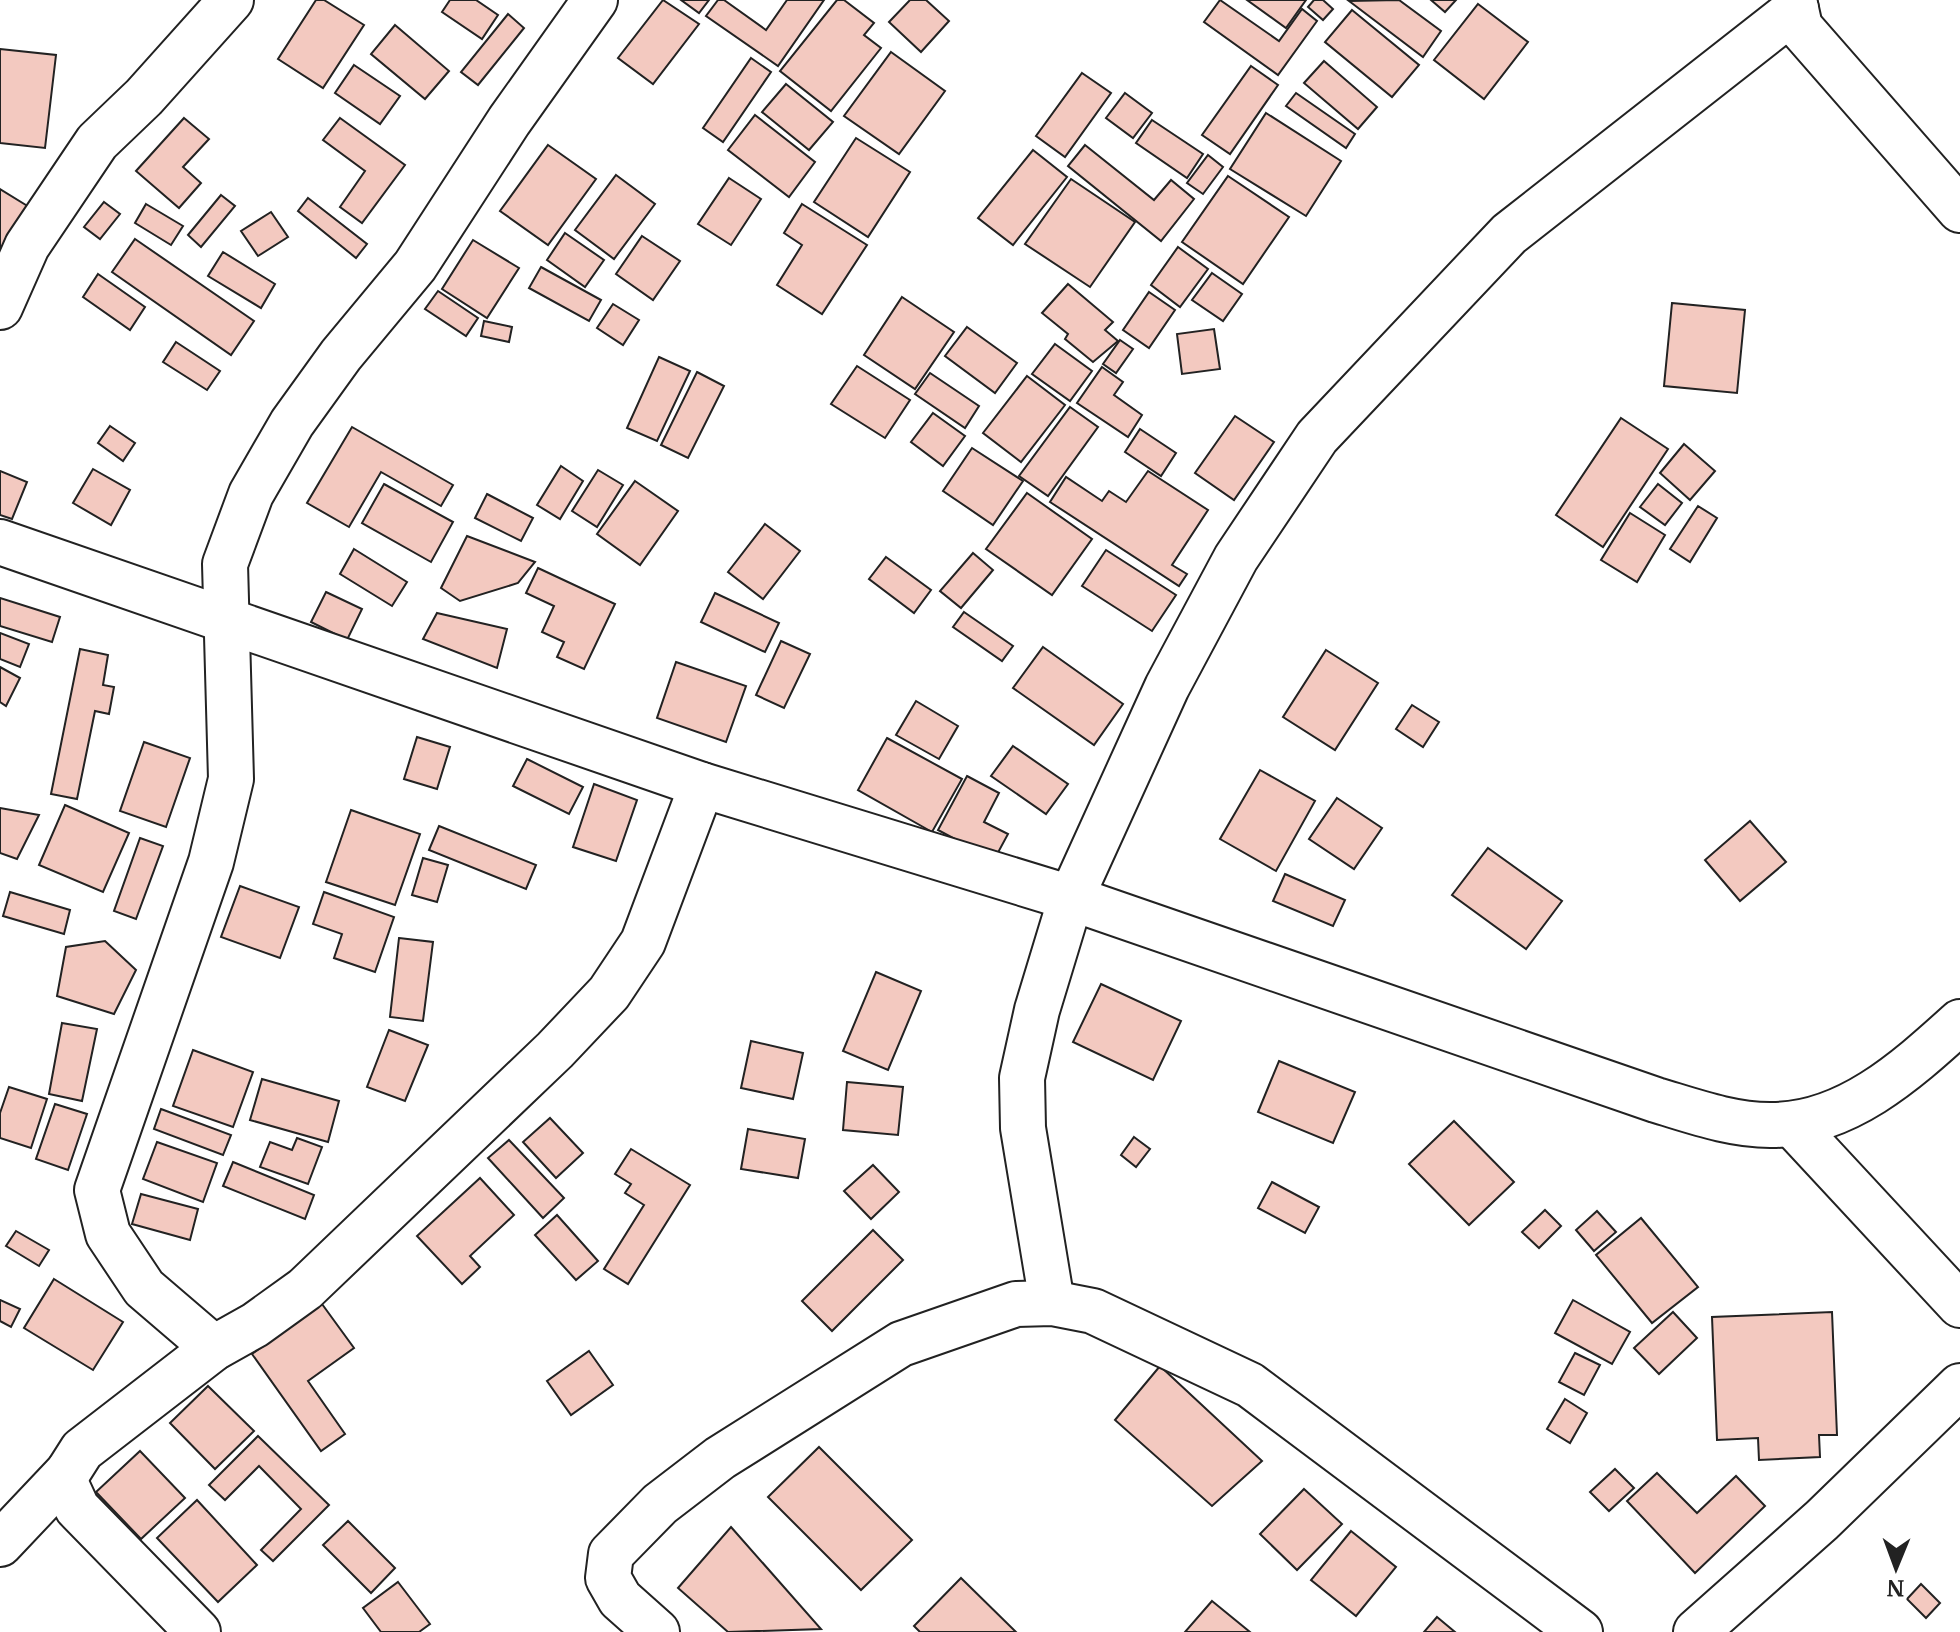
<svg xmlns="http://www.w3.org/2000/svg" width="1960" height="1632" font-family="Merriweather,serif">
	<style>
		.building { fill: #f3c9c0; stroke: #222; stroke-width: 2 }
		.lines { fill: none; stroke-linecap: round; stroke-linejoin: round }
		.minor-casing { stroke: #222; stroke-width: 48 }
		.minor { stroke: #fff; stroke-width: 44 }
	</style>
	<rect width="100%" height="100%" fill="#fff"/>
	<g class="building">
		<polygon points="316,0 324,0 364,25 323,88 278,59"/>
		<polygon points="450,0 476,0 498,15 482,39 442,12"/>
		<polygon points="663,0 699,24 653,84 618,58"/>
		<polygon points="681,0 709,0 699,13"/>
		<polygon points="718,0 724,0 766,30 787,0 824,0 778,66 706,16"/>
		<polygon points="837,0 844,0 874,23 864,35 881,48 831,111 780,71"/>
		<polygon points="910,0 926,0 949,21 921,52 889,22"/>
		<polygon points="1220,0 1279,41 1302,9 1317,21 1278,75 1204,22"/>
		<polygon points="1247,0 1306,0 1286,28"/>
		<polygon points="1314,0 1323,0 1333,9 1323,20 1308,7"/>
		<polygon points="1399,0 1441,31 1423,57 1349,1"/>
		<polygon points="1431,0 1456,0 1445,12"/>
		<polygon points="1478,4 1528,42 1484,99 1434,60"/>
		<polygon points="1352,10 1419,65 1392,97 1325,42"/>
		<polygon points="508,14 524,28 478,85 461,72"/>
		<polygon points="395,25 449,71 425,99 371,54"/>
		<polygon points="0,49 56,55 45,148 0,143"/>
		<polygon points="891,52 945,91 899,154 844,116"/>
		<polygon points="751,58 771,72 723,142 703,128"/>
		<polygon points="1324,61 1377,107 1358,129 1304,83"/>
		<polygon points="354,65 400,96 380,124 335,93"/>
		<polygon points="1251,66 1278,85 1230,154 1202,135"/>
		<polygon points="1082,73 1111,93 1065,157 1036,136"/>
		<polygon points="786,84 833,122 809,150 762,112"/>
		<polygon points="1125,93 1152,113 1133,138 1106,118"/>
		<polygon points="1296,93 1355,134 1346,148 1286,106"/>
		<polygon points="1266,113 1341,161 1306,216 1230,169"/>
		<polygon points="755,115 815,162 789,197 728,150"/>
		<polygon points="184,118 209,139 183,167 201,183 179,208 136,171"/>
		<polygon points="340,118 405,165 362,223 340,207 365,171 323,140"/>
		<polygon points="1152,120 1203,154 1187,178 1136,143"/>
		<polygon points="856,138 910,172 868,237 814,202"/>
		<polygon points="548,145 596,179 548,245 500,211"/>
		<polygon points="1085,145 1154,200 1171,180 1194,199 1161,241 1068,166"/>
		<polygon points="1033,150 1067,177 1013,245 978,218"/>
		<polygon points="1208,155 1223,167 1203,194 1187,183"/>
		<polygon points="616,175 655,204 614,259 575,230"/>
		<polygon points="1228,176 1289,217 1243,284 1182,242"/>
		<polygon points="729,178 761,199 731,245 698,224"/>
		<polygon points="1071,179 1135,222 1090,287 1025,244"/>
		<polygon points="0,189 34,210 0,267"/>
		<polygon points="221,195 235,206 201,247 188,235"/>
		<polygon points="308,198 367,244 356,258 298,211"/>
		<polygon points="104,202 120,214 100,239 84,227"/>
		<polygon points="146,204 183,226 171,245 135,223"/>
		<polygon points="802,204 867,245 822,314 777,285 802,245 784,233"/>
		<polygon points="271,212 288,237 258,256 241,231"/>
		<polygon points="565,233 604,260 585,287 547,260"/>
		<polygon points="642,236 680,261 653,300 616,274"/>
		<polygon points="135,239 254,321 231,355 112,272"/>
		<polygon points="473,240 519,268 487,318 442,289"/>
		<polygon points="1178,247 1208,269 1180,307 1151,285"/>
		<polygon points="223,252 275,284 261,308 208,276"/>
		<polygon points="541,267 601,300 589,321 529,288"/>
		<polygon points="1212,273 1242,294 1223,321 1192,300"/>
		<polygon points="98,274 145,307 130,330 83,297"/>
		<polygon points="1068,284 1113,322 1105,330 1118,341 1093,362 1065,339 1068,334 1042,313"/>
		<polygon points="438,291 478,318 466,336 425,309"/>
		<polygon points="1149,292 1175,310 1149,348 1123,330"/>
		<polygon points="902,297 954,332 915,389 864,355"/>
		<polygon points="1672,303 1745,310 1737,393 1664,386"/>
		<polygon points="613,304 639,320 623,345 597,328"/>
		<polygon points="484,321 512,327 509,342 481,336"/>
		<polygon points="967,327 1017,363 995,393 945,356"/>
		<polygon points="1214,329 1220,369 1182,374 1177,334"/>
		<polygon points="1120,340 1133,349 1116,373 1103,364"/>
		<polygon points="176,342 220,371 207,390 163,362"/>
		<polygon points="1055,344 1092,371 1070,401 1032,374"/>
		<polygon points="659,357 690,371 657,441 627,428"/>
		<polygon points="857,366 910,400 885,438 831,404"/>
		<polygon points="1102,367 1123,382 1114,395 1142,415 1128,437 1077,403"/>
		<polygon points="697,372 724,386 688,458 661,445"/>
		<polygon points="930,373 979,406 965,428 915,394"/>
		<polygon points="1027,376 1065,405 1021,462 983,433"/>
		<polygon points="1070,407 1098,427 1048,496 1019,476"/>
		<polygon points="933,413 965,436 943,466 911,442"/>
		<polygon points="1235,416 1274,442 1234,500 1195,473"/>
		<polygon points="1621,418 1668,449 1603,547 1556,515"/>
		<polygon points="110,426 135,443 123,461 98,443"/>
		<polygon points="352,427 453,485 441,506 381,472 349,527 307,503"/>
		<polygon points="1140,429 1176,453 1161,476 1125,452"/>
		<polygon points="1684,444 1715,471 1690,500 1660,473"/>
		<polygon points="972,448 1023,481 993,525 943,491"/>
		<polygon points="561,466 583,481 560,519 537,505"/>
		<polygon points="93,469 130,490 111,525 73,503"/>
		<polygon points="598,470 623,485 597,527 572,511"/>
		<polygon points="0,471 27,482 12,519 0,515"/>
		<polygon points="1148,471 1208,510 1172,565 1187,574 1179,586 1050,502 1066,477 1102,501 1109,491 1126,502"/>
		<polygon points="635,481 678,511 640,565 597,534"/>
		<polygon points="384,484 453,522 431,562 362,523"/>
		<polygon points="1658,484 1682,503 1665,525 1640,507"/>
		<polygon points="1027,493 1092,539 1052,595 986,549"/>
		<polygon points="487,494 533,518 521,541 475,518"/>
		<polygon points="1698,506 1717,518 1690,562 1670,549"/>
		<polygon points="1630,513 1665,535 1637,582 1601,560"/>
		<polygon points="765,524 800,551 763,599 728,572"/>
		<polygon points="467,536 535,562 518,583 460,601 441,588"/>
		<polygon points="354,549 407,582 392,606 340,574"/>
		<polygon points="1106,550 1176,595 1152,631 1082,586"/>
		<polygon points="973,553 993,570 961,608 940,591"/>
		<polygon points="886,557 931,590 914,613 869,579"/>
		<polygon points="538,568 615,604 584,669 557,657 564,642 542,632 554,606 526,593"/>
		<polygon points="326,592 362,609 347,640 311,622"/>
		<polygon points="715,593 779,623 765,652 701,622"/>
		<polygon points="0,598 60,617 52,642 0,626"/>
		<polygon points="964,612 1013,646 1002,661 953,627"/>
		<polygon points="437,613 507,629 497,668 423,639"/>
		<polygon points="0,633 29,644 20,667 0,659"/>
		<polygon points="781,641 810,654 784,708 756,695"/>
		<polygon points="1043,647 1123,704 1094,745 1013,688"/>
		<polygon points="80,649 108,655 103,685 114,687 109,714 95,711 77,799 51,794"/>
		<polygon points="1326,650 1378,683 1335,750 1283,717"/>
		<polygon points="676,662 746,686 726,742 657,718"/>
		<polygon points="0,667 20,678 6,706 0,702"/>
		<polygon points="916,701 958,726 939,759 896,735"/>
		<polygon points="1412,705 1439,722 1423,747 1396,729"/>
		<polygon points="417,737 450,747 437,789 404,779"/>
		<polygon points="887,738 962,779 932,832 858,790"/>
		<polygon points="144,742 190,758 166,827 120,811"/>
		<polygon points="1013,746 1068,784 1046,814 991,776"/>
		<polygon points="527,759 583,787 569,814 513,786"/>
		<polygon points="1260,770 1315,801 1276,871 1220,839"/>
		<polygon points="967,776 999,793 984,822 1008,834 994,860 938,830"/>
		<polygon points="594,784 637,800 616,861 573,847"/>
		<polygon points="1337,798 1382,828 1354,869 1309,839"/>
		<polygon points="65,805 129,833 103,892 39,865"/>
		<polygon points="0,808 39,815 17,859 0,853"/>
		<polygon points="351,810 420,834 395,905 326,882"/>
		<polygon points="1750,821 1786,862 1740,901 1705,860"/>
		<polygon points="439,826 536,865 526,889 429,850"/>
		<polygon points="140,838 163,846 136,919 114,911"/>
		<polygon points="1488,848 1562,901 1526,949 1452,895"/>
		<polygon points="423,858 448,865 437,902 412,895"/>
		<polygon points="1285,874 1345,900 1333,926 1273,901"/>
		<polygon points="240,886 299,907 280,958 221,937"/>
		<polygon points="10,892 70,910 64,934 3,916"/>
		<polygon points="324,892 394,917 375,972 334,958 342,934 313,924"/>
		<polygon points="399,938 433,942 423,1021 390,1017"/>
		<polygon points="105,941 136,970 114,1014 57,996 66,947"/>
		<polygon points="876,972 921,991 888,1070 843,1051"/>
		<polygon points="1101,984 1181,1021 1153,1080 1073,1042"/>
		<polygon points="62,1023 97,1029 82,1101 49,1094"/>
		<polygon points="389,1030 428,1045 405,1101 367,1087"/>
		<polygon points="751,1041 803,1053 793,1099 741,1088"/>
		<polygon points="193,1050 253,1072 233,1127 173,1106"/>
		<polygon points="1279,1061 1355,1092 1333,1143 1258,1112"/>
		<polygon points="262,1079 339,1101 328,1142 250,1120"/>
		<polygon points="847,1082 903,1087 898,1135 843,1130"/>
		<polygon points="9,1087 47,1099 31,1148 0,1138 0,1113"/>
		<polygon points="55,1104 87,1114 68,1170 36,1159"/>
		<polygon points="161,1109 231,1135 223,1155 154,1129"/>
		<polygon points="550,1118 583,1153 556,1178 523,1142"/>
		<polygon points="1454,1121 1514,1182 1469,1225 1409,1164"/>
		<polygon points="748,1129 805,1139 798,1178 741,1169"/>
		<polygon points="1134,1137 1150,1149 1136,1167 1121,1155"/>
		<polygon points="297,1138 322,1147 308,1184 260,1167 270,1142 292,1150"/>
		<polygon points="509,1140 564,1198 543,1218 488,1158"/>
		<polygon points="157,1142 217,1163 203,1202 143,1179"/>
		<polygon points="631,1149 690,1185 628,1284 604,1269 644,1205 625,1193 631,1184 615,1174"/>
		<polygon points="233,1162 314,1195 305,1219 223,1186"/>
		<polygon points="873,1165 899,1192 871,1219 844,1191"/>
		<polygon points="480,1178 514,1215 470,1256 480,1267 462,1284 417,1236"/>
		<polygon points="1272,1182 1319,1207 1305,1233 1258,1208"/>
		<polygon points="141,1194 198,1209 190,1240 132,1224"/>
		<polygon points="1545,1210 1561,1226 1539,1248 1522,1232"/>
		<polygon points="1597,1211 1616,1232 1594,1251 1576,1230"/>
		<polygon points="557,1215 598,1261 576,1280 535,1235"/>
		<polygon points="1641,1218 1698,1287 1652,1323 1596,1255"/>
		<polygon points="873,1230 903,1260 832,1331 802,1301"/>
		<polygon points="16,1231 49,1250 39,1266 6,1246"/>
		<polygon points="54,1279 123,1322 93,1370 24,1328"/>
		<polygon points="0,1300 20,1309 11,1327 0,1321"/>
		<polygon points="1573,1300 1630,1332 1612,1364 1555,1333"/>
		<polygon points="322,1304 354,1348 308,1381 345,1434 321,1451 252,1354"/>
		<polygon points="1673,1312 1697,1338 1659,1374 1634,1348"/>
		<polygon points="1832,1312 1837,1435 1819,1435 1820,1457 1759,1460 1758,1438 1717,1440 1712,1317"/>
		<polygon points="589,1351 613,1385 571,1415 547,1381"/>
		<polygon points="1575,1353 1600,1365 1584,1395 1559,1382"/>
		<polygon points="1160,1366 1262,1461 1212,1506 1115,1420"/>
		<polygon points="208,1386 254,1431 215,1469 170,1423"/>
		<polygon points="1565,1399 1587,1413 1570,1443 1547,1429"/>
		<polygon points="258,1436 329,1505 273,1561 261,1550 301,1509 259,1466 225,1500 209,1485"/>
		<polygon points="819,1447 912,1540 861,1590 768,1497"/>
		<polygon points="140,1451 185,1498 141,1539 96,1492"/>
		<polygon points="1615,1469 1634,1488 1609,1511 1590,1492"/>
		<polygon points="1657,1473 1697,1513 1736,1476 1765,1506 1695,1573 1627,1501"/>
		<polygon points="1304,1489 1342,1524 1297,1570 1260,1534"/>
		<polygon points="197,1500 257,1565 218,1602 157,1538"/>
		<polygon points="348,1521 395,1568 371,1593 323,1545"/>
		<polygon points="731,1527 821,1629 728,1632 678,1588"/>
		<polygon points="1351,1531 1396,1567 1356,1616 1311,1580"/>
		<polygon points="961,1578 1016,1632 920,1632 914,1626"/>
		<polygon points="398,1582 430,1624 419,1632 381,1632 363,1608"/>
		<polygon points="1921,1584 1940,1603 1926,1618 1907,1599"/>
		<polygon points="1212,1601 1250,1632 1185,1632"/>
		<polygon points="1437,1617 1455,1632 1424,1632"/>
	</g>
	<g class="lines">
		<defs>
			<g id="minor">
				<polyline points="1794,0 1800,27 1960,210"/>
				<polyline points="0,307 27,246 97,142 144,97 231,0"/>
				<path d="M0 542 702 785 1071 898 1656 1100C1693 1111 1731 1125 1770 1125 1846 1126 1907 1070 1960 1022"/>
				<polyline points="1792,1124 1960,1305"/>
				<polyline points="1052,1303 1023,1128 1022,1078 1037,1010 1071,898 1167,687 1236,558 1317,437 1509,234 1796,9"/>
				<polyline points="214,1348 144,1288 108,1234 97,1190 211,862 231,779 225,564 251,494 292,423 341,355 415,266 509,121 595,0"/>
				<polyline points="68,1472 65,1482 77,1508 198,1632"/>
				<polyline points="0,1544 68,1472 82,1450 214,1348 255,1325 305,1289 555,1050 609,993 643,942 702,785"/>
				<polyline points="657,1632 620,1599 608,1578 611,1554 660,1504 720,1458 901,1344 1016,1304 1052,1303 1093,1311 1250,1385 1580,1632"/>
				<polyline points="1696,1632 1822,1520 1960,1386"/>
			</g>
		</defs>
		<use href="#minor" class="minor-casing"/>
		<use href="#minor" class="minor"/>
	</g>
	<g transform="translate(1896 1568) rotate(181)" stroke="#ffffff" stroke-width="6" paint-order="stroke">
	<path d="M0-6L14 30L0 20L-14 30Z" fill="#222222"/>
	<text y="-12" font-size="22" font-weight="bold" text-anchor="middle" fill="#222222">N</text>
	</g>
</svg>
